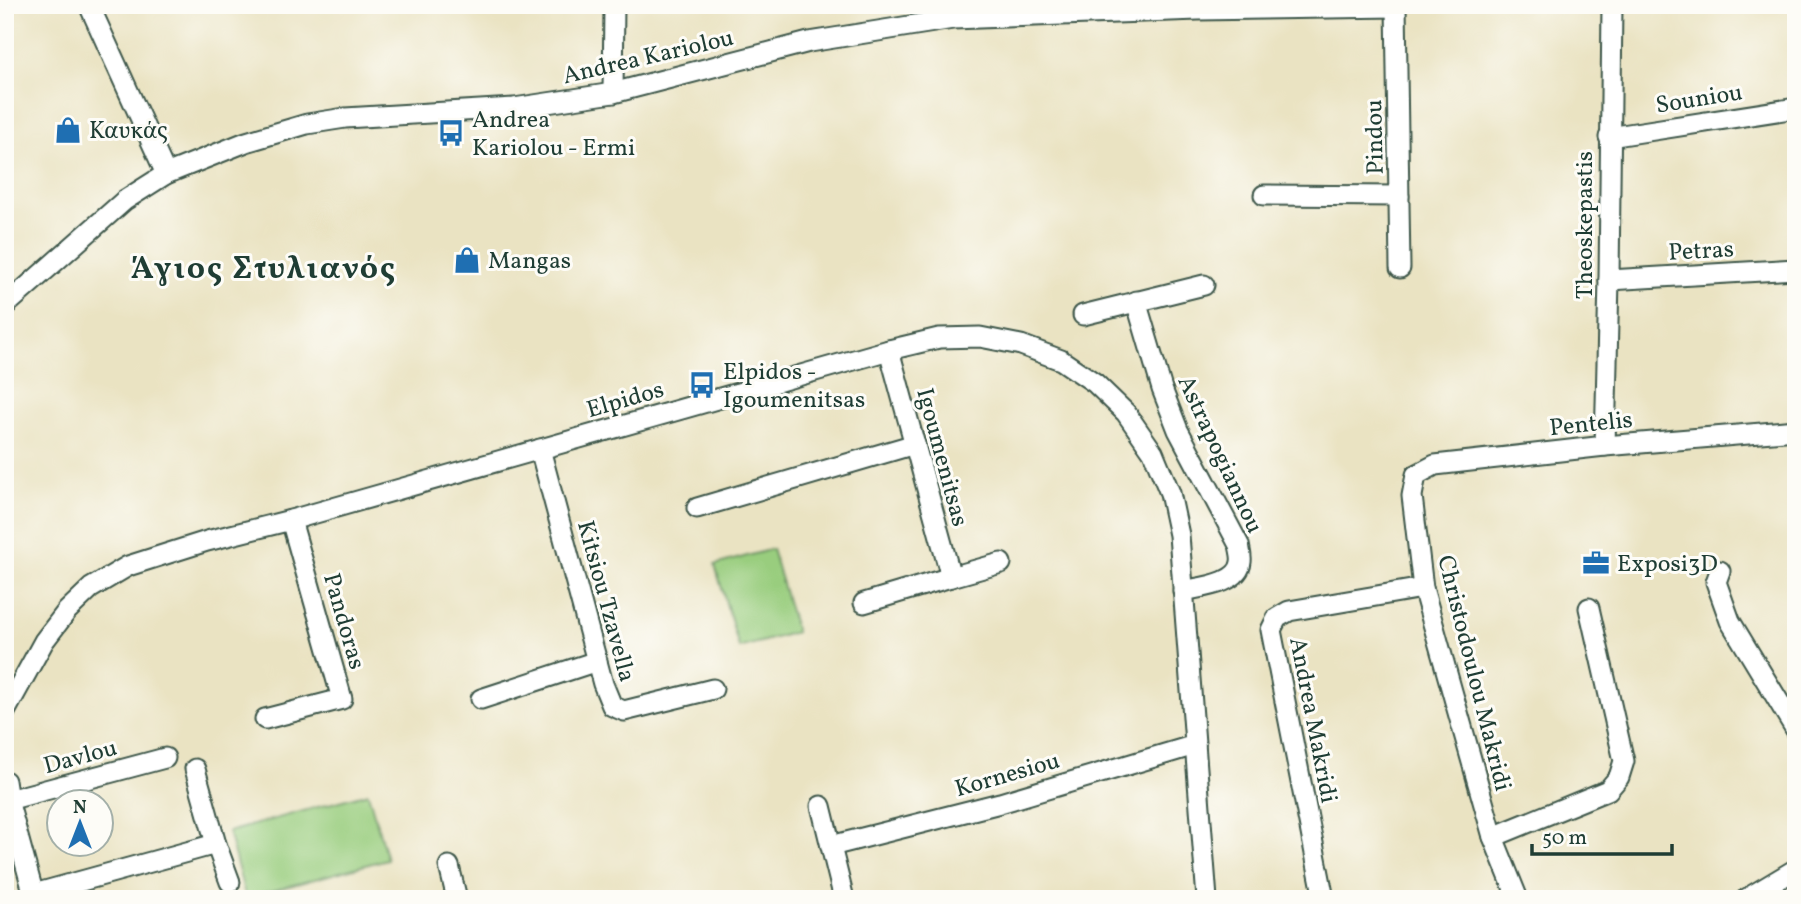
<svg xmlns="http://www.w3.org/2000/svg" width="1801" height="904" font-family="Vollkorn,serif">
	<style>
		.green { fill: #99cd7e; stroke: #5c8559; stroke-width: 2 }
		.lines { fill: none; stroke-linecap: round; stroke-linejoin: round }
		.street-casing { stroke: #3d5649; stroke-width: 23 }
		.street { stroke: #fff; stroke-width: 19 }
		.labels { text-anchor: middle; stroke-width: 6; stroke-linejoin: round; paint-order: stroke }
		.street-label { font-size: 24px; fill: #1f3d34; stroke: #fdfcf7 }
		.poi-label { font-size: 24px; fill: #1f3d34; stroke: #fdfcf7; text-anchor: start }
		.district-label { font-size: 32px; font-weight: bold; letter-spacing: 2px; fill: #1f3d34; stroke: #fdfcf7 }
	</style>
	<rect width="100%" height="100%" fill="#fdfcf7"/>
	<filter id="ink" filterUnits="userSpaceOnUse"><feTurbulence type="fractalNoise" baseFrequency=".0143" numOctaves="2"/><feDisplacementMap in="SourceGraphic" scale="14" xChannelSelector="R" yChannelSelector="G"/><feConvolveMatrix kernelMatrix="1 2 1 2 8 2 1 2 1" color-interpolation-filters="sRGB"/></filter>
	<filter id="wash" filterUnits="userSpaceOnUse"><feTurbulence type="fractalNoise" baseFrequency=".00686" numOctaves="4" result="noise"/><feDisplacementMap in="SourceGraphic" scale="28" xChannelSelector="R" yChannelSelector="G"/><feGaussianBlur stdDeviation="1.57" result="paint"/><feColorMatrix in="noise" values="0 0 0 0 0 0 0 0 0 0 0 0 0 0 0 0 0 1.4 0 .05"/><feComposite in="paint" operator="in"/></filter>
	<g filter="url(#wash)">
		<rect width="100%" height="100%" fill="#eae3c2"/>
		<g class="green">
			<polygon points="772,549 796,632 739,648 715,565"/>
			<polygon points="368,793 387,859 246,898 228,832"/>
		</g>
	</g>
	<g filter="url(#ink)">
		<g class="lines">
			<defs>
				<g id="street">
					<polyline points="89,5 166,174"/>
					<polyline points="1396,5 1400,268"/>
					<polyline points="613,93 614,5"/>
					<polyline points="1609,137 1796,108"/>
					<polyline points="1264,195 1399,196"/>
					<polyline points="1609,280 1796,269"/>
					<path d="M1136 301 1162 389 1178 430 1239 545C1240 550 1242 557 1241 562 1239 584 1201 587 1183 591"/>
					<polyline points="5,306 125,200 166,174 246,142 307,124 345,118 514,108 613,93 809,42 953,19 1198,10 1396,7"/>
					<polyline points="1083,315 1204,285"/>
					<polyline points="889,350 951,577 1001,563"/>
					<polyline points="1605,446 1609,280 1612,5"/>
					<polyline points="540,449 603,684 612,706 624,711 713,689"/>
					<polyline points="697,508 915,444"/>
					<polyline points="1720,571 1716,582 1730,621 1796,730"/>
					<polyline points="864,603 951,577"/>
					<polyline points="481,699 597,661"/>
					<polyline points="5,712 44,641 67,611 91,588 128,566 207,541 291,520 889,350 939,338 980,337 1021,345 1061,360 1095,383 1126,413 1153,452 1170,493 1179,535 1207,899"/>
					<polyline points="265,719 342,699 291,520"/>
					<polyline points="195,769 216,844"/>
					<polyline points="5,781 8,800 35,899"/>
					<polyline points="8,800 165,758"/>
					<polyline points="821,806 844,899"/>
					<polyline points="1493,837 1608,790 1619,777 1624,761 1589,608"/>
					<polyline points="831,846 1000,803 1195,745"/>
					<polyline points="449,866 457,899"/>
					<polyline points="34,894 216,844 230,882"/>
					<polyline points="1324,899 1271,630 1277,618 1289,611 1423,588"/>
					<polyline points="1518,899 1493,837 1423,588 1412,496 1416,475 1435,465 1605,446 1796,430"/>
					<polyline points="1746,899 1796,869"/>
				</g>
			</defs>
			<use href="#street" class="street-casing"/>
			<use href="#street" class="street"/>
		</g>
	</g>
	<defs>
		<symbol id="shop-bare" viewBox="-9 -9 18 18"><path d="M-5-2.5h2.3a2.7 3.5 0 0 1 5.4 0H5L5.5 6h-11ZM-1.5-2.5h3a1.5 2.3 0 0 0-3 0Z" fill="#1f6fb2" stroke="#fdfcf7" stroke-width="2.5" paint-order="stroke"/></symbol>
		<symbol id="bus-bare" viewBox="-9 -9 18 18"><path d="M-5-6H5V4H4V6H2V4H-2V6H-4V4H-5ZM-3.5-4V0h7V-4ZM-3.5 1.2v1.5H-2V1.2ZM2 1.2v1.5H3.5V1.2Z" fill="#1f6fb2" stroke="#fdfcf7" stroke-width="2.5" paint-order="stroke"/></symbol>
		<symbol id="office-bare" viewBox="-9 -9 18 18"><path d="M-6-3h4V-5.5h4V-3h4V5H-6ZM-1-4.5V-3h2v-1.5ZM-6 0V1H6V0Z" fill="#1f6fb2" stroke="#fdfcf7" stroke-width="2.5" paint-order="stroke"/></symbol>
	</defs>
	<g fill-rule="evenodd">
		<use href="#shop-bare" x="49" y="111" width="38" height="38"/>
		<use href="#bus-bare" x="432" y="114" width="38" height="38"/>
		<use href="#shop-bare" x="448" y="241" width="38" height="38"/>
		<use href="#bus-bare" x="683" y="366" width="38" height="38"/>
		<use href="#office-bare" x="1577" y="544" width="38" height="38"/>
	</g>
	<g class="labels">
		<g class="street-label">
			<text transform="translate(648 56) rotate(-13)" y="8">Andrea Kariolou</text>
			<text transform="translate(1699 98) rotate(-9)" y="8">Souniou</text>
			<text transform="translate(1374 137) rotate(-91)" y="8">Pindou</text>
			<text transform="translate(1584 225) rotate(-90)" y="8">Theoskepastis</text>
			<text transform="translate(1701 250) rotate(-3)" y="8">Petras</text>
			<text transform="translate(625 399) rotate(-16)" y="8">Elpidos</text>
			<text transform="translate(1591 423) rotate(-6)" y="8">Pentelis</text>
			<text transform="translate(1221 454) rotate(65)" y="8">Astrapogiannou</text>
			<text transform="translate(943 457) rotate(75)" y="8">Igoumenitsas</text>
			<text transform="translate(607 601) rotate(75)" y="8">Kitsiou Tzavella</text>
			<text transform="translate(345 621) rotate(74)" y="8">Pandoras</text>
			<text transform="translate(1475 673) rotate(76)" y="8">Christodoulou Makridi</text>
			<text transform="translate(1314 720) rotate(79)" y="8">Andrea Makridi</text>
			<text transform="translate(80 756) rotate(-15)" y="8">Davlou</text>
			<text transform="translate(1007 774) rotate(-16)" y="8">Kornesiou</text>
		</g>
		<g class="poi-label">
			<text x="472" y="127">Andrea<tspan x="472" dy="28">Kariolou - Ermi</tspan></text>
			<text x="89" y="138">Καυκάς</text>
			<text x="488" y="268">Mangas</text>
			<text x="723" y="379">Elpidos -<tspan x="723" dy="28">Igoumenitsas</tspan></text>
			<text x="1617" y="571">Exposi3D</text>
		</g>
		<g class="district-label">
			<text x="264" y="278">Άγιος Στυλιανός</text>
		</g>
	</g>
	<rect width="1801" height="904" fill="none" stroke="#fdfcf7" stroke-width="28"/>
	<g transform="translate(80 823)"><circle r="33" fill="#fdfcf7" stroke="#a4b0a9" stroke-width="2"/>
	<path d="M0-5L12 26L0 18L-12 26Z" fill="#1f6fb2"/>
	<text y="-10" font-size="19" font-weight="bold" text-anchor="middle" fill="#1f3d34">N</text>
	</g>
	<path d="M1532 844v10h140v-10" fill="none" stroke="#1f3d34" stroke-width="3.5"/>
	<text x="1542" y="844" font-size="21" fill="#1f3d34" stroke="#fdfcf7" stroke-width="5" paint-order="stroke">50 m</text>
</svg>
